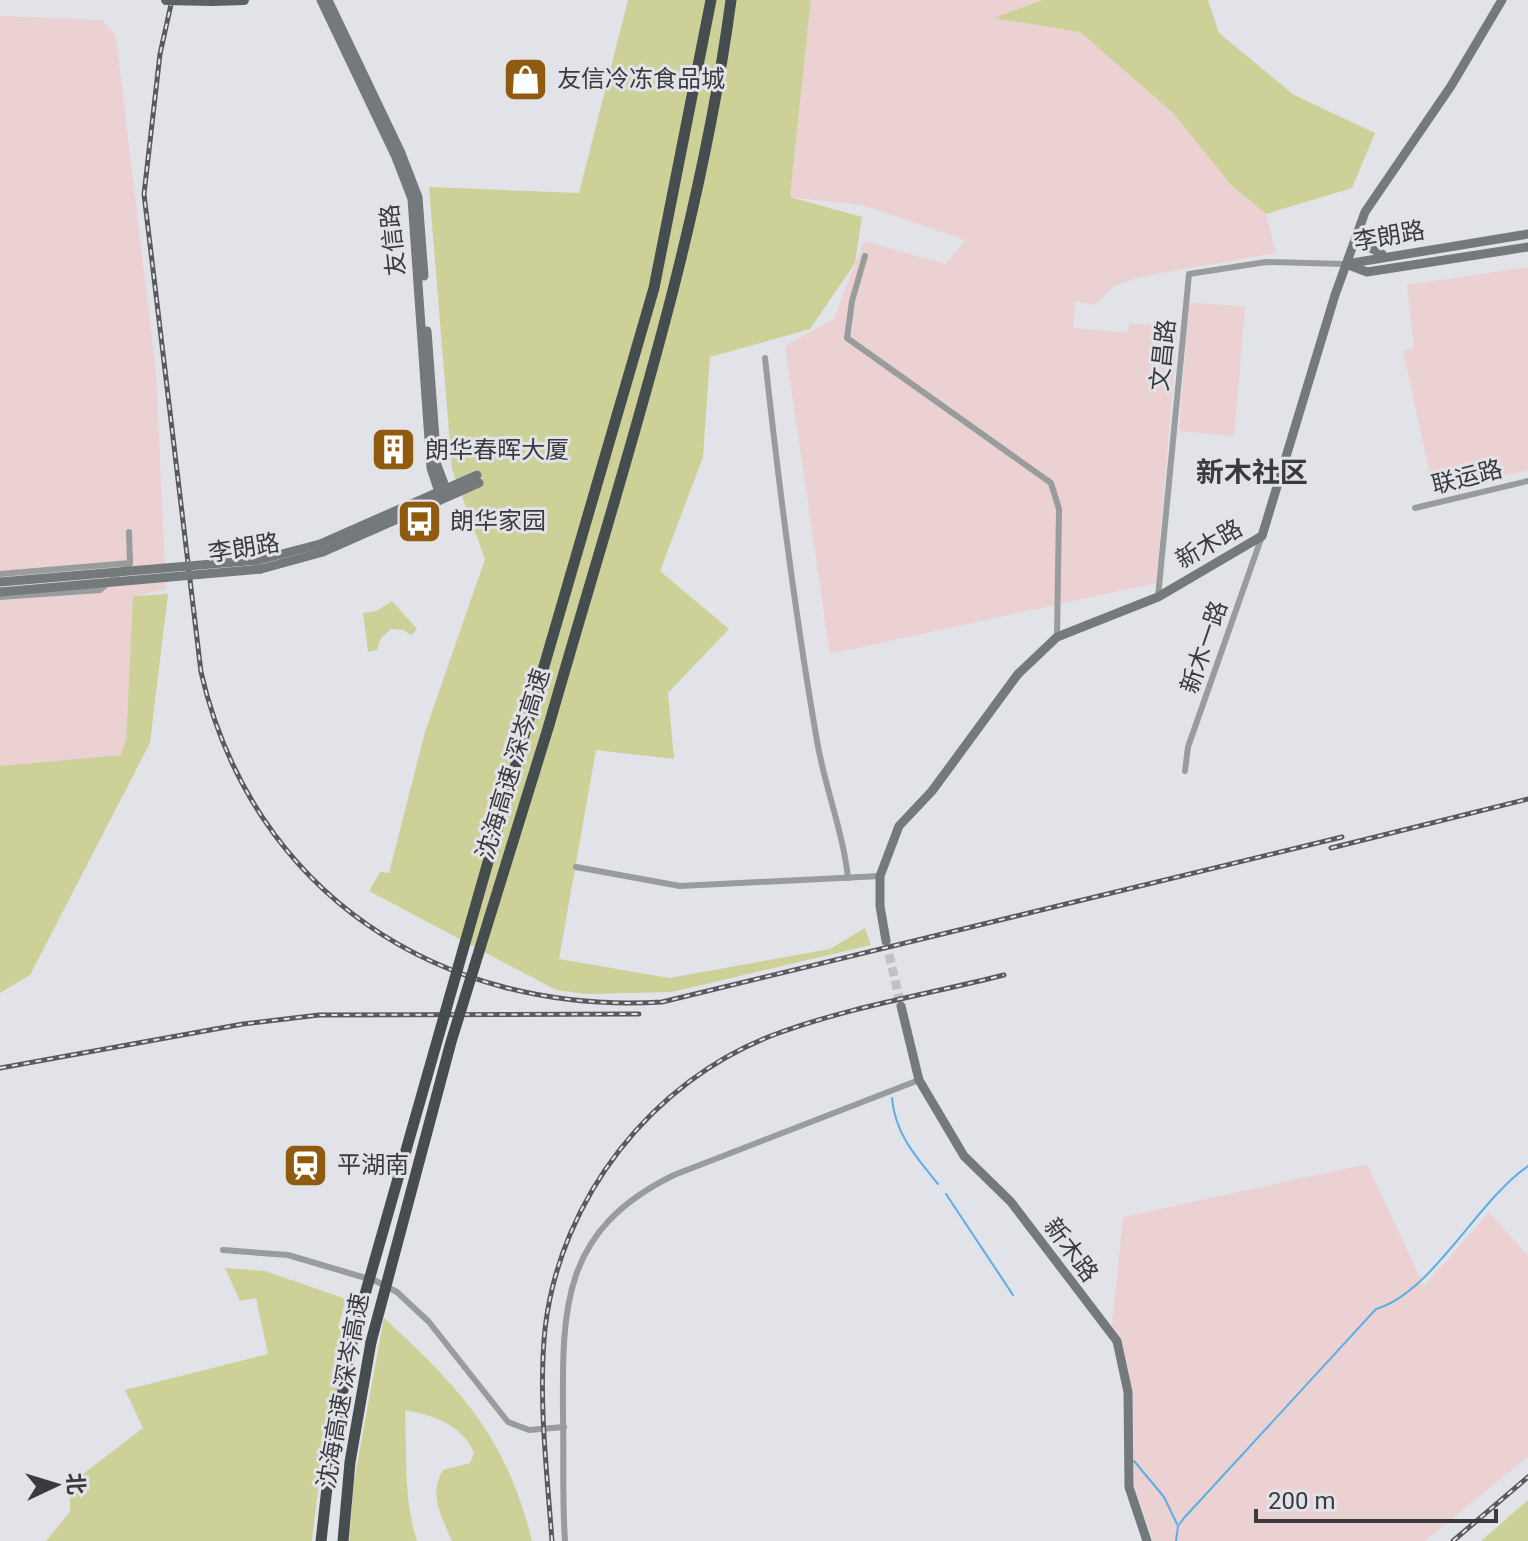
<svg xmlns="http://www.w3.org/2000/svg" width="1528" height="1541" font-family="Roboto,'Noto Sans SC',sans-serif">
	<style>
		.industrial { fill: #ecd1d3 }
		.green { fill: #cdd198 }
		.lines { fill: none; stroke-linecap: round; stroke-linejoin: round }
		.stream { stroke: #5aafe8; stroke-width: 2 }
		.secondary-tunnel { stroke: #c1c0c7; stroke-width: 9; stroke-dasharray: 9 4.5; stroke-linecap: butt }
		.street { stroke: #989c9d; stroke-width: 6 }
		.secondary { stroke: #747a7c; stroke-width: 9 }
		.primary { stroke: #5b6264; stroke-width: 10 }
		.highway { stroke: #464d4f; stroke-width: 11 }
		.rail-casing { stroke: #5a595e; stroke-width: 5 }
		.rail { stroke: #e2e2e9; stroke-width: 2; stroke-dasharray: 6; stroke-linecap: butt }
		.secondary-bridge { stroke: #747a7c; stroke-width: 9 }
		.primary-bridge { stroke: #5b6264; stroke-width: 10 }
		.highway-bridge { stroke: #464d4f; stroke-width: 11 }
		.labels { text-anchor: middle; stroke-width: 6; stroke-linejoin: round; paint-order: stroke }
		.poi-label { font-size: 24px; fill: #3b3a3e; stroke: #e2e2e9; text-anchor: start }
		.street-label { font-size: 24px; fill: #3b3a3e; stroke: #e2e2e9 }
		.quarter-label { font-size: 28px; font-weight: bold; fill: #3b3a3e; stroke: #e2e2e9 }
	</style>
	<rect width="100%" height="100%" fill="#e2e2e9"/>
	<g class="industrial">
		<polygon points="811,0 1042,0 995,18 1080,32 1173,113 1231,185 1266,214 1276,253 1144,276 1114,286 1094,305 1075,301 1073,328 1128,333 1129,323 1178,327 1156,583 830,654 785,346 834,319 864,241 945,264 966,240 862,205 790,197"/>
		<polygon points="0,16 102,20 116,36 156,374 166,589 133,596 126,740 121,755 0,766"/>
		<polygon points="1528,267 1528,470 1434,492 1403,351 1414,348 1407,285"/>
		<polygon points="1189,302 1245,307 1234,436 1179,431"/>
		<polygon points="1367,1164 1424,1286 1489,1212 1528,1256 1528,1456 1425,1541 1153,1541 1134,1486 1133,1392 1122,1339 1112,1326 1123,1217"/>
	</g>
	<g class="green">
		<polygon points="628,0 811,0 790,197 862,217 855,263 810,329 710,357 703,457 660,571 729,629 668,693 674,759 596,750 559,959 669,978 830,949 865,928 871,945 672,992 586,994 556,990 369,891 380,872 389,873 425,732 485,559 452,469 429,187 579,193"/>
		<polygon points="1042,0 1208,0 1219,33 1294,95 1375,133 1352,188 1266,214 1231,185 1173,113 1080,32 994,18"/>
		<polygon points="168,594 150,743 30,975 0,993 0,766 121,755 126,740 133,596"/>
		<polygon points="392,601 417,629 411,635 403,630 391,629 381,638 377,650 368,652 363,613 376,611"/>
		<polygon points="225,1268 265,1271 346,1299 338,1328 349,1332 321,1464 312,1541 46,1541 70,1512 70,1484 143,1428 125,1390 268,1354 256,1298 240,1301"/>
		<path d="M384 1318C461 1389 506 1436 532 1541H452C442 1517 428 1495 443 1470L470 1463 474 1453C463 1425 433 1415 405 1410 407 1454 403 1497 417 1541H349L354 1481Z"/>
		<polygon points="1528,1500 1528,1541 1481,1541"/>
	</g>
	<g class="lines">
		<g class="stream">
			<path d="M892 1098C895 1134 916 1157 938 1184"/>
			<polyline points="946,1194 1013,1295"/>
			<polyline points="1134,1461 1164,1497 1177,1524"/>
			<path d="M1176 1541 1178 1526 1184 1518 1376 1309C1432 1293 1477 1201 1528 1166"/>
		</g>
		<polyline class="secondary-tunnel" points="886,941 901,1006"/>
		<g class="street">
			<polyline points="865,256 852,301 847,338 1051,483 1059,509 1057,637"/>
			<path d="M765 358C779 487 795 614 817 741 825 788 843 831 848 878"/>
			<polyline points="1415,508 1528,481"/>
			<polyline points="129,532 130,563"/>
			<polyline points="0,574 130,563"/>
			<polyline points="0,597 100,590 130,563"/>
			<polyline points="1158,597 1189,274 1266,262 1346,264"/>
			<polyline points="1185,771 1188,747 1262,536"/>
			<polyline points="576,867 680,886 880,876"/>
			<polyline points="223,1250 288,1255 376,1281 397,1292 429,1322 508,1422 529,1430 564,1427"/>
			<path d="M565 1541C562 1500 564 1459 563 1418 562 1305 562 1230 674 1175L919 1080"/>
		</g>
		<g class="secondary">
			<polyline points="321,0 395,155 412,199 431,468 439,492"/>
			<polyline points="328,0 401,153 418,197 424,276"/>
			<polyline points="1360,228 1367,246 1382,254"/>
			<polyline points="1346,264 1367,272 1528,247"/>
			<polyline points="1346,264 1528,234"/>
			<polyline points="427,331 437,465 446,489"/>
			<polyline points="259,560 320,544 477,475"/>
			<polyline points="261,569 323,552 479,483"/>
			<polyline points="886,941 880,906 880,876 899,826 932,791 1018,674 1057,637 1158,597 1262,536 1335,295 1365,212 1451,86 1502,0"/>
			<polyline points="901,1006 919,1080 964,1156 1011,1202 1117,1341 1128,1392 1129,1487 1147,1541"/>
		</g>
		<polyline class="primary" points="212,1 244,0"/>
		<g class="highway">
			<polyline points="529,718 654,288 711,0"/>
			<path d="M549 725C617 486 698 247 731 0"/>
			<polyline points="321,1541 331,1452 354,1333"/>
			<polyline points="343,1541 350,1462 371,1342"/>
		</g>
		<defs>
			<g id="rail">
				<path d="M172 0 160 54 144 194 201 672C252 893 440 1015 662 1002L1342 837"/>
				<polyline points="1331,848 1528,799"/>
				<polyline points="0,1068 243,1024 319,1015 639,1014"/>
				<path d="M552 1541C547 1472 538 1399 545 1329 560 1199 652 1080 776 1034 849 1007 929 994 1004 975"/>
				<polyline points="1453,1541 1528,1477"/>
			</g>
		</defs>
		<use href="#rail" class="rail-casing"/>
		<use href="#rail" class="rail"/>
		<g class="secondary-bridge">
			<polyline points="0,582 259,560"/>
			<polyline points="0,592 261,569"/>
		</g>
		<polyline class="primary-bridge" points="166,0 212,1"/>
		<g class="highway-bridge">
			<polyline points="354,1333 529,718"/>
			<polyline points="371,1342 451,1042 549,725"/>
		</g>
	</g>
	<defs>
		<symbol id="shop-square" viewBox="-11 -11 22 22"><rect x="-9" y="-9" width="18" height="18" rx="4" fill="#905a0f" stroke="#e2e2e9"/><path d="M-5-2.5h2.3a2.7 3.5 0 0 1 5.4 0H5L5.5 6h-11ZM-1.5-2.5h3a1.5 2.3 0 0 0-3 0Z" fill="#fff"/></symbol>
		<symbol id="building-square" viewBox="-11 -11 22 22"><rect x="-9" y="-9" width="18" height="18" rx="4" fill="#905a0f" stroke="#e2e2e9"/><path d="M-4-6H4V6H1V3H-1V6H-4ZM-2.5-4.3h1.7v1.8h-1.7ZM.8-4.3h1.7v1.8H.8ZM-2.5-1h1.7V.8h-1.7ZM.8-1h1.7V.8H.8Z" fill="#fff"/></symbol>
		<symbol id="bus-square" viewBox="-11 -11 22 22"><rect x="-9" y="-9" width="18" height="18" rx="4" fill="#905a0f" stroke="#e2e2e9"/><path d="M-5-6H5V4H4V6H2V4H-2V6H-4V4H-5ZM-3.5-4V0h7V-4ZM-3.5 1.2v1.5H-2V1.2ZM2 1.2v1.5H3.5V1.2Z" fill="#fff"/></symbol>
		<symbol id="station-square" viewBox="-11 -11 22 22"><rect x="-9" y="-9" width="18" height="18" rx="4" fill="#905a0f" stroke="#e2e2e9"/><path d="M-3-6H3Q5-6 5-4V2Q5 4 3 4L4.5 6H3L1.5 4h-3L-3 6H-4.5L-3 4Q-5 4-5 2V-4Q-5-6-3-6ZM-3.5-4v3h7v-3ZM-3.5 1v1.5H-2V1ZM2 1v1.5H3.5V1Z" fill="#fff"/></symbol>
	</defs>
	<g fill-rule="evenodd">
		<use href="#shop-square" x="500" y="54" width="51" height="51"/>
		<use href="#building-square" x="368" y="424" width="51" height="51"/>
		<use href="#bus-square" x="394" y="496" width="51" height="51"/>
		<use href="#station-square" x="280" y="1140" width="51" height="51"/>
	</g>
	<g class="labels">
		<g class="poi-label">
			<text x="557" y="87">友信冷冻食品城</text>
			<text x="425" y="458">朗华春晖大厦</text>
			<text x="450" y="529">朗华家园</text>
			<text x="337" y="1173">平湖南</text>
		</g>
		<g class="street-label">
			<text transform="translate(1389 236) rotate(-10)" y="8">李朗路</text>
			<text transform="translate(393 240) rotate(-96)" y="8">友信路</text>
			<text transform="translate(1163 355) rotate(-84)" y="8">文昌路</text>
			<text transform="translate(1467 477) rotate(-14)" y="8">联运路</text>
			<text transform="translate(1209 544) rotate(-30)" y="8">新木路</text>
			<text transform="translate(244 548) rotate(-9)" y="8">李朗路</text>
			<text transform="translate(1204 647) rotate(-71)" y="8">新木一路</text>
			<text transform="translate(513 764) rotate(-73)" y="8">沈海高速 深岑高速</text>
			<text transform="translate(1071 1250) rotate(53)" y="8">新木路</text>
			<text transform="translate(343 1391) rotate(-80)" y="8">沈海高速 深岑高速</text>
		</g>
		<g class="quarter-label">
			<text x="1252" y="482">新木社区</text>
		</g>
	</g>
	<g transform="translate(56 1485) rotate(86)" stroke="#e2e2e9" stroke-width="6" paint-order="stroke">
	<path d="M0-6L14 30L0 20L-14 30Z" fill="#3b3a3e"/>
	<text y="-12" font-size="22" font-weight="bold" text-anchor="middle" fill="#3b3a3e">北</text>
	</g>
	<path d="M1256 1509v12h240v-12" fill="none" stroke="#3b3a3e" stroke-width="4"/>
	<text x="1268" y="1509" font-size="24" fill="#3b3a3e" stroke="#e2e2e9" stroke-width="6" paint-order="stroke">200 m</text>
</svg>
